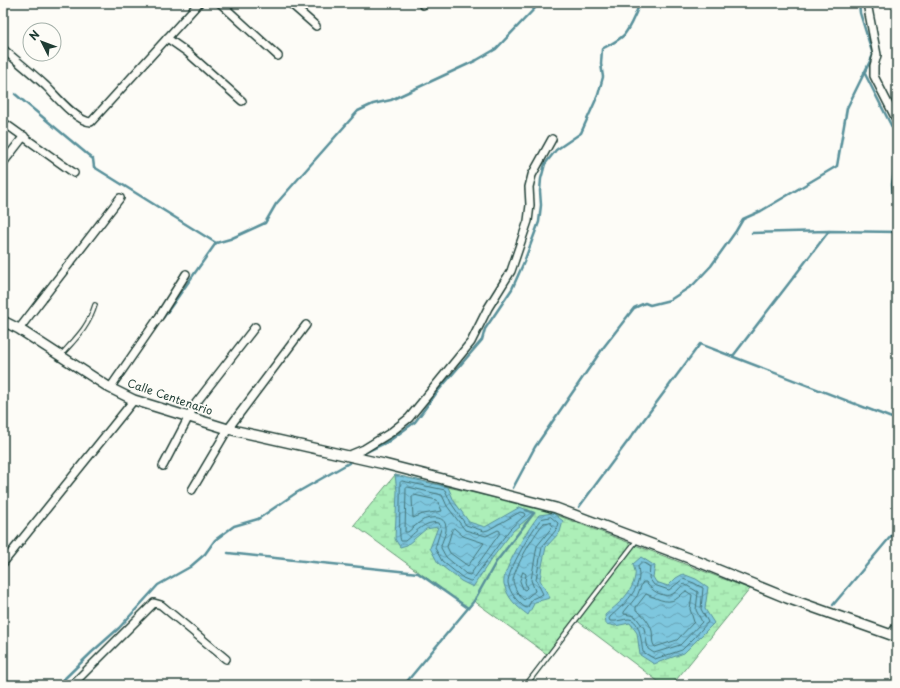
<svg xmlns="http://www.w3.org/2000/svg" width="900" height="688" font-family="'Playpen Sans',sans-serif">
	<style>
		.wetland { fill: url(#wetland-marsh); stroke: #669676 }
		.water { fill: url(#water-waves); stroke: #58909a }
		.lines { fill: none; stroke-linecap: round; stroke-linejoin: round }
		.shore { stroke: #457478; stroke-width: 1 }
		.stream { stroke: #58909a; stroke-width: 2.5 }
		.service-casing { stroke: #1f3d34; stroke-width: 6 }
		.minor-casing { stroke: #1f3d34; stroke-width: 10 }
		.tertiary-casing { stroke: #1f3d34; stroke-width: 12 }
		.service { stroke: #fdfcf7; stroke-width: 3.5 }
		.minor { stroke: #fdfcf7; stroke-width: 7 }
		.tertiary { stroke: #fdfcf7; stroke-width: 9 }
		.labels { text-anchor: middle; stroke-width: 3.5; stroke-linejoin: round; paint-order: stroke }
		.street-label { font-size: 11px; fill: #1f3d34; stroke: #fdfcf7 }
	</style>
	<defs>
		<pattern id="wetland-marsh" width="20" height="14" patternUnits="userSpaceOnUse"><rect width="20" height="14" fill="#adefb8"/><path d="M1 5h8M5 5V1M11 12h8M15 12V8" fill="none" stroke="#94ce9f"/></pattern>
		<pattern id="water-waves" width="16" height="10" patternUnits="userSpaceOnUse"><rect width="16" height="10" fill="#7ec7de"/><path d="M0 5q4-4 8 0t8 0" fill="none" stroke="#67a3b5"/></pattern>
	</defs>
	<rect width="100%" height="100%" fill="#fdfcf7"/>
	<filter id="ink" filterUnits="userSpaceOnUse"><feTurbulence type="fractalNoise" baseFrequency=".025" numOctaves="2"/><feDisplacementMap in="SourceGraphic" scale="8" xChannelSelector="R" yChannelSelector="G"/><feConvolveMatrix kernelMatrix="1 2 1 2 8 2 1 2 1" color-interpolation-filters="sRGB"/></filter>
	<g filter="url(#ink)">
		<polygon class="wetland" points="395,475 536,507 750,589 672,685 663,685 575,619 548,655 474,601 468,608 354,525"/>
		<g class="water">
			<polygon points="395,475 448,487 454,501 469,522 485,527 520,507 534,513 513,531 490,561 473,587 461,581 438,563 430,548 438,527 426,529 407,545 400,547 395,539 397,491"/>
			<path d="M553 513 563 521 560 532 546 547 542 566 540 580 550 598 535 602 528 615C516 606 508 599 504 584 501 571 530 526 539 515Z"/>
			<path d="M641 557 655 566 653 577 656 582 668 586 676 578 683 574 696 579 708 587 705 609 714 623 684 653 654 664 640 655 637 633 630 623 615 626 606 624 605 615C617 605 633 593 635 576 636 573 634 568 633 564Z"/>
		</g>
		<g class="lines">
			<g class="shore">
				<path d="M402 481 445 490 451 503 466 525 484 531 488 530 520 512 524 513 525 515 510 529 472 581H470L463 578 442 561 435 548 441 529 439 523C425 520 415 533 405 541H401C398 536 401 494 400 483Z"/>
				<path d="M408 487 442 495 447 506 465 530 486 536 498 530 500 531V533L470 575 466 574 446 557 441 548C441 541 447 534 446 527 445 515 431 517 423 520 418 523 413 528 408 532H405L406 489Z"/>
				<polygon points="414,495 437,500 442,511 423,514 413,518 412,497"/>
				<path d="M551 517 558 523 556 530 542 547 536 580 543 594 532 599 528 607 526 608C517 602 510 593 508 583 507 571 533 528 541 519Z"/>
				<path d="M544 523 550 522 553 526 537 546 531 580 535 591 524 600C519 597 514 587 513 581 513 570 536 531 544 523Z"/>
				<polygon points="454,528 463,536 484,543 468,566 450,553 447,547 452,530"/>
				<path d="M642 562 650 567 649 578 654 585 669 590 683 579 694 583 703 588 701 609 708 622 694 638 682 650 655 659 643 652C641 644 641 620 629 619 623 619 617 622 610 621L609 619 610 617C621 607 639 592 639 575 639 572 638 569 638 566Z"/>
				<polygon points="523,572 526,574 525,582 527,588 525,590 523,589 520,581"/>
				<path d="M643 582H646C650 590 665 600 674 593 678 591 680 587 684 584L698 592 696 610 702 622 680 645 654 653 648 649 644 628 635 616 624 614V612L637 596Z"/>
				<path d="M686 591 692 595 690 609 694 622 677 640 655 647C651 642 653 636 652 631 650 623 643 614 636 610V607L646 594C655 597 666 605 676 599 680 597 682 593 686 591Z"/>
			</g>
			<g class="stream">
				<polyline points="864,72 896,135 897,153 892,184 894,210 897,219"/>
				<polyline points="15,94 93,159 94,167 216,243"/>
				<polyline points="752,233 829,231 897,232"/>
				<polyline points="163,318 216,243 230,239 265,223 276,204 358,111 373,104 391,100 477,60 496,49 540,3"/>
				<polyline points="733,356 829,231"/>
				<path d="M364 453 389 441 415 422 438 391 482 340 485 329 512 289 524 262 539 222 541 205 540 191 541 179 545 164 556 150 581 133 598 95 603 77 601 64 602 49C609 45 618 41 624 35 631 26 636 13 640 3"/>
				<polyline points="513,488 535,447 603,348 634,308 645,303 650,305 670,300 693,285 711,266 736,231 743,219 761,211 837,166 847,108 873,55 860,13 859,3"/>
				<polyline points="579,507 700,344 897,420"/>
				<polyline points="228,553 418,573 468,608"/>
				<polyline points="833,605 897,529"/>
				<polyline points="58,685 92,652 119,628 158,585 190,567 205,554 215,540 234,526 258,519 296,493 349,463"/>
				<polyline points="404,685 474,601 496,562 534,513 526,510"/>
			</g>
			<defs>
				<g id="service">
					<path d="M61 355C76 338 88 328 95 305"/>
					<polyline points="526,685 637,540"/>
				</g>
				<g id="minor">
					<polyline points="220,3 278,56"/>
					<polyline points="290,3 316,26"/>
					<polyline points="421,3 423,5"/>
					<polyline points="867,3 877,55 874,66 874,76 897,121"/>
					<polyline points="167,38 187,52 242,101"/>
					<path d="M3 49C17 61 32 73 46 86 55 95 77 122 91 122L199 3"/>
					<polyline points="3,122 74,173"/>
					<polyline points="3,163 24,136"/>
					<polyline points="19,329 120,198"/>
					<polyline points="110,388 159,317 186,274"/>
					<polyline points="347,456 364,449 390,433 409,418 471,342 488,308 511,271 528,221 530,205 529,187 532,175 552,139"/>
					<polyline points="163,466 196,403 255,327"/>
					<polyline points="192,490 228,429 306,325"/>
					<polyline points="3,563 134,400"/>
					<polyline points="890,635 897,626"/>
					<polyline points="72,685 154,603 161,605 226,659"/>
				</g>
				<polyline id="tertiary" points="3,321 19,329 110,388 134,400 228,429 384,464 556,508 694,560 787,598 897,637"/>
			</defs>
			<use href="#service" class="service-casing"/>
			<use href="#minor" class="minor-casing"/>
			<use href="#tertiary" class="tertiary-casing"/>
			<use href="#service" class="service"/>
			<use href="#minor" class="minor"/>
			<use href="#tertiary" class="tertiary"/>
		</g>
	</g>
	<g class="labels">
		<g class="street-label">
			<text transform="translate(170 397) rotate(19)" y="4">Calle Centenario</text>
		</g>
	</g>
	<rect width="900" height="688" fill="none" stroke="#fdfcf7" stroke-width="16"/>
	<rect x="8" y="8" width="884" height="672" fill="none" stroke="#1f3d34" stroke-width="1.5" filter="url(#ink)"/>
	<g transform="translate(42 42) rotate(312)"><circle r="19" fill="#fdfcf7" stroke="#a4b0a9"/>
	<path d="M0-3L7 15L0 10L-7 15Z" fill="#1f3d34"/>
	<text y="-6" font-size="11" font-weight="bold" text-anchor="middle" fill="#1f3d34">N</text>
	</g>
</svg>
